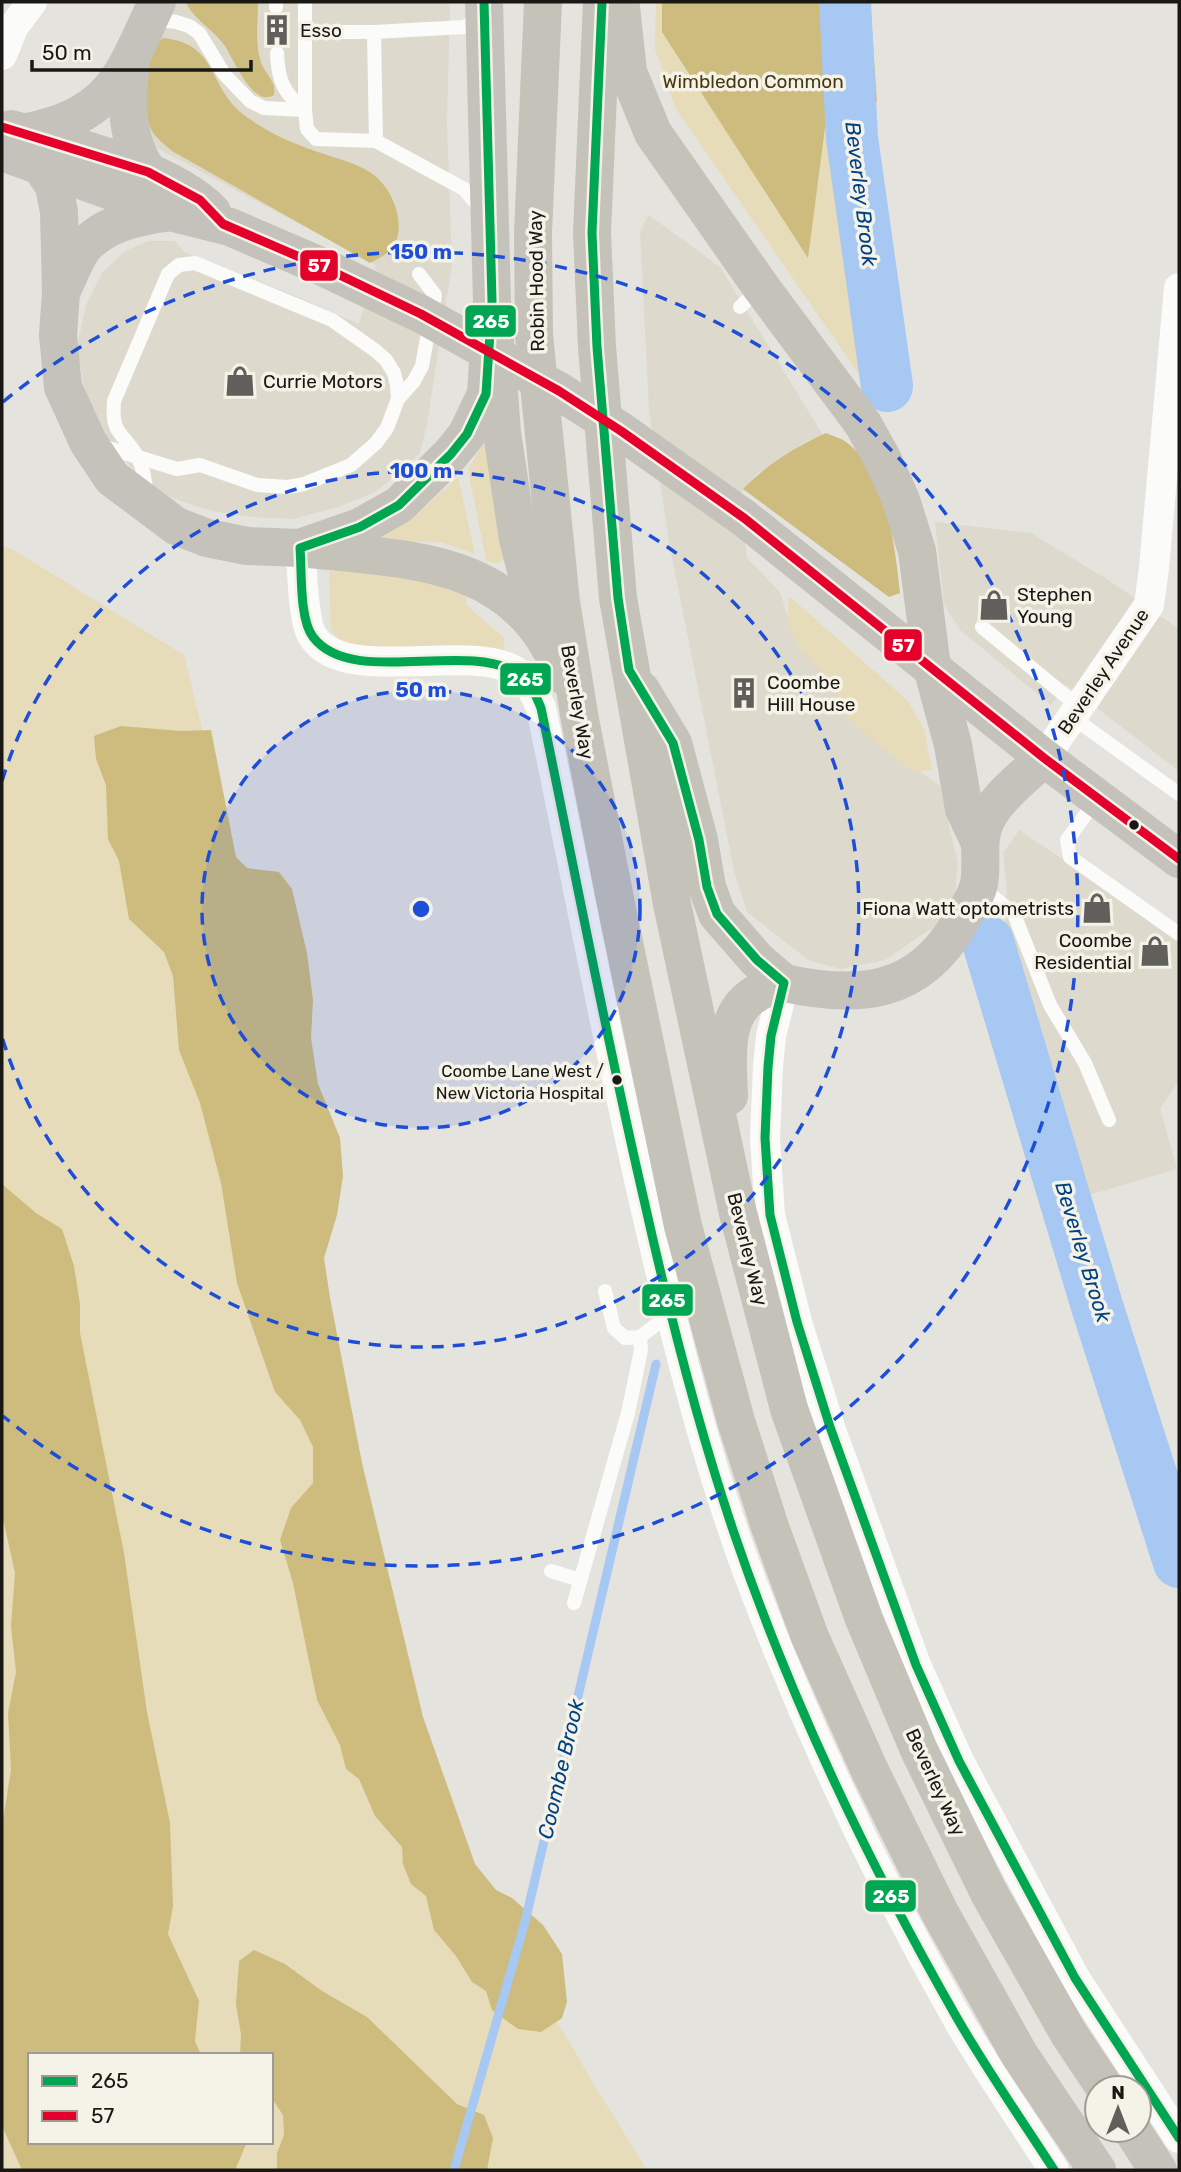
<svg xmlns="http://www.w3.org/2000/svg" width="1181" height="2172" font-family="Rubik,sans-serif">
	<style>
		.built { fill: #dddacd }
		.green { fill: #e7dcb9; fill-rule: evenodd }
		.forest { fill: #cdbc7d }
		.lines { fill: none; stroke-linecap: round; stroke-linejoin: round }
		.stream { stroke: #a6c8f2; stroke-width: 9 }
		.river { stroke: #a6c8f2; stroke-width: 52 }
		.service { stroke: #fbfbfa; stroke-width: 14 }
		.minor { stroke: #fbfbfa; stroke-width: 30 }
		.primary { stroke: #c4c2bb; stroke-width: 38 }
		.trunk { stroke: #c4c2b9; stroke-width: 38 }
		.bus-1-casing { stroke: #f5f2e7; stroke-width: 14 }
		.bus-2-casing { stroke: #f5f2e7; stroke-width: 14 }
		.bus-1 { stroke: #00a651; stroke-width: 9 }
		.bus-2 { stroke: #e4002b; stroke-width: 9 }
		.ring { fill: none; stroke: #1d4ed8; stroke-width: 3.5; stroke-dasharray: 12 9 }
		.bus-dot { fill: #191814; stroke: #f5f2e7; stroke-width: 2.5 }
		.labels { text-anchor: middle; stroke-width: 7; stroke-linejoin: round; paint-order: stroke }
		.bus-label { font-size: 17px; fill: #191814; stroke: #f5f2e7; text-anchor: end }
		.poi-label { font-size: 19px; fill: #191814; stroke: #f5f2e7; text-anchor: start }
		.park-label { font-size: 19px; fill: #473b0e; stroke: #f5f2e7 }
		.street-label { font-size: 19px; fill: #191814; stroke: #f5f2e7 }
		.water-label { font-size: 21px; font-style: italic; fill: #014285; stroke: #f5f2e7 }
		.centre { fill: #1d4ed8; stroke: #f5f2e7; stroke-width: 3.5 }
		.ring-label { font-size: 21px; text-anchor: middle; font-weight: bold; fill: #1d4ed8; stroke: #f5f2e7; stroke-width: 7; stroke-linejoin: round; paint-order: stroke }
		.line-badge { stroke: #f5f2e7; stroke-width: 2.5 }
		.badge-label { font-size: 19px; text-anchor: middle; font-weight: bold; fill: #fff }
	</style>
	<rect width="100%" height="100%" fill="#e4e3de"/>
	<g class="built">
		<polygon points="174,2 448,2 450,10 447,122 452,264 427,424 420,453 397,475 375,492 338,507 293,519 253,517 211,511 164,495 131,467 101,430 84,387 77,347 86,305 102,273 125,251 148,241 175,241 184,252 296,296 359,324 376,265 157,148 143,125 139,85"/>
		<polygon points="649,215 720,267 823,435 807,441 758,473 741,492 747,558 780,592 797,646 837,684 841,713 940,786 958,864 955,893 935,926 885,960 840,969 808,960 747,912 734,871 669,542 649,411 640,231"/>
		<polygon points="935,522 1031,533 1110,581 1179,629 1179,771 1067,685 1051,705 960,630 944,605"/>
		<polygon points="1019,830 1179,937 1179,1081 1160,1108 1177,1169 1072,1200 1002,969 1007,890 1003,853"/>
	</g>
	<g class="green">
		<polygon points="656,2 826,2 865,383 676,109 655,49"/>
		<path d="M483 444H487L508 556C501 564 495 564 486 560L468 469Z"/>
		<polygon points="458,477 475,554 440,542 374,541 420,512"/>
		<path d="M2 546 12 549 184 655 232 852 414 1726 477 1885 595 2086 647 2170H2ZM30 2055H271V2142H30Z"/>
		<polygon points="329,571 406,572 467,595 466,605 504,638 504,650 367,648 342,642 331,630"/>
		<path d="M789 596 907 700 924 729 932 770 912 772 841 713 837 684C806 655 783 643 789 596Z"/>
	</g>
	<g class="forest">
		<path d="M186 2H258C258 20 255 42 260 59 263 73 277 80 274 95 269 98 264 98 259 95 245 87 233 59 225 46 214 30 191 17 186 2Z"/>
		<polygon points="662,2 870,2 877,102 828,105 808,258 662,32"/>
		<path d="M163 38C219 44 207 86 244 115 267 132 293 144 321 153 338 159 361 164 375 176 393 190 408 227 392 248 388 254 377 259 370 263L172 151C164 144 154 137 150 127 142 107 145 51 163 38Z"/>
		<path d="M826 433C832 436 841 438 846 442 887 471 895 547 900 593L889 597 743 489C766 465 795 447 826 433Z"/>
		<polygon points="121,726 181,731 211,730 236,857 247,868 279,872 292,889 307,953 313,1000 311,1038 318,1084 340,1138 343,1176 337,1215 324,1258 330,1298 362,1463 423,1717 475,1864 496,1890 512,1898 543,1925 562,1954 567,2002 562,2018 541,2032 518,2029 492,2010 486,1991 472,1982 456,1956 434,1930 426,1896 411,1884 403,1864 402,1847 375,1816 359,1779 346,1769 340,1745 317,1700 293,1583 280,1540 291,1508 313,1483 313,1447 300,1420 275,1392 237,1283 221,1183 200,1103 179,1050 173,976 164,952 129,919 119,861 108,839 106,785 96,759 94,736"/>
		<polygon points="2,1184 36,1213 62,1229 74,1266 80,1304 80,1333 124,1553 147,1712 170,1823 173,1906 168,1934 199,2001 195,2041 201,2055 30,2055 30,2142 247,2142 235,2170 22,2170 2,2126 2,1826 11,1770 8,1713 16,1672 11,1626 15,1573 2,1514"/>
		<polygon points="254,1950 285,1964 322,1991 367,2017 457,2104 484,2115 493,2138 487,2170 277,2170 277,2153 284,2135 283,2115 271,2097 271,2055 240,2055 241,2035 236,2004 239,1961"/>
	</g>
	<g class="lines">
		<polyline class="stream" points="454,2170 525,1922 656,1364"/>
		<g class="river">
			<polyline points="845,2 852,138 887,386"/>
			<polyline points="988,942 1097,1306 1179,1562"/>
		</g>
		<g class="service">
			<polyline points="276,2 276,7"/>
			<polyline points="152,19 176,22 189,26 199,33 224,74 250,101 264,108 305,110 307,129 316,139 376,141"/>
			<polyline points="305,32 374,32 465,27 478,16"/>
			<polyline points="374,32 376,141 464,189 480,208"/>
			<path d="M277 53C278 80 283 93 305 110V2"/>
			<polyline points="740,307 760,288"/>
			<polyline points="398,399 414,381 422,366 435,295 419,274"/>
			<path d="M99 445 177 469 200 465 257 485 288 487 304 484 351 465 376 443 387 428 398 399 397 385 394 373 386 360 376 351 332 320 195 263 179 265 168 274 114 401C111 435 123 432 137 456 144 469 145 481 147 495"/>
			<polyline points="982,627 1079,707"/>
			<polyline points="1072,717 1179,794"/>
			<polyline points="1097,799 1067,840 1070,857 1179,934"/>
			<polyline points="980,886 1014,914 1050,1005 1085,1063 1109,1120"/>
			<polyline points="605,1291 614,1328 625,1338 640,1337 670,1314"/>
			<polyline points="551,1571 580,1580"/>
			<polyline points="574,1603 628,1413 641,1350 640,1337"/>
		</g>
		<g class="minor">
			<polyline points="2,55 14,26 32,2"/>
			<path d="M300 548C303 569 302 621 313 637 347 687 473 640 518 673 529 681 536 696 541 708 577 880 609 1052 649 1223 677 1343 707 1463 750 1578 807 1729 877 1877 957 2018 987 2070 1022 2120 1054 2170"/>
			<polyline points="1044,758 1149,605 1154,568 1179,288"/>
			<polyline points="784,983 771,1036 768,1067 765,1138 770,1215 797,1322 830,1427 916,1665 959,1761 1075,1978 1179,2138"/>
		</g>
		<g class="primary">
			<path d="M131 62C126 102 125 138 148 172"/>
			<path d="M11 129C69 145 170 168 212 212"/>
			<path d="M22 133C113 116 122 77 157 2"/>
			<polyline points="2,152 170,212 230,227 325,268 421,314 559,391 621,431 744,518 1044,758 1179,859"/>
			<polyline points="40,165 54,186 59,212 61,292 58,335 63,387 88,442 112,478 176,526 207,538 247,546 300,548 360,527 399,505 451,454 467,434 486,394 492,301 484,2"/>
			<path d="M63 288C69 276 75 259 83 248 105 222 139 217 170 212"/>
			<polyline points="932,667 953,745 964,809 979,841"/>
			<path d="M784 983C858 999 919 995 960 922 967 910 976 897 979 884 983 862 976 841 986 820 998 796 1025 776 1044 758"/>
		</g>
		<g class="trunk">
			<polyline points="543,2 533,233 534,335 561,602 580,720 617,909 683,1226 736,1421 770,1527 810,1637 870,1771 939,1911 1019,2054 1097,2170"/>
			<polyline points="602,2 592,233 597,347 618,598 672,904 738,1213 789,1409 864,1619 919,1750 989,1893 1069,2034 1105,2088"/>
			<polyline points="621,7 628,72 653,133 761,287 863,424 883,460 901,500 917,551 932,667"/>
			<polyline points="492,301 502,433 518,539 542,631"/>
			<path d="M300 548C409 560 516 556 563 675"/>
			<polyline points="641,690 673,743 699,840 707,887 717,914 757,960 784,983"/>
			<path d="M729 1096C727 1042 721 997 784 983"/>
			<polyline points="1132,2130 1158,2170"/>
		</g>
		<defs>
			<g id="bus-1">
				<path d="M484 2 492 301 486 394 467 434 451 454 399 505 360 527 300 548C302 570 299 619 313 637 352 688 464 640 518 673 530 680 536 696 541 708 575 872 606 1037 644 1200 669 1312 697 1424 734 1533 791 1701 869 1864 957 2018 987 2070 1021 2119 1054 2170"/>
				<polyline points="602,2 592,233 597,347 618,598 629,670 673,743 699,840 707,887 717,914 757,960 784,983 771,1036 768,1067 765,1138 770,1215 797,1322 830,1427 916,1665 959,1761 1075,1978 1179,2138"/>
			</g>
			<polyline id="bus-2" points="2,127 148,172 200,200 223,224 325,268 421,314 559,391 621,431 744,518 1044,758 1179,859"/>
		</defs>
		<use href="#bus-1" class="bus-1-casing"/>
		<use href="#bus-2" class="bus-2-casing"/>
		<use href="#bus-1" class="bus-1"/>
		<use href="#bus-2" class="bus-2"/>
	</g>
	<circle cx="421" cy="909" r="219" fill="#1d4ed8" fill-opacity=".12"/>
	<g class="ring">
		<circle cx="421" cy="909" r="219"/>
		<path d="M2 781A438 438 0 1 1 2 1037"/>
		<path d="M3 402A657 657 0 1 1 3 1416"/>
	</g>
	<defs>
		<symbol id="building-bare" viewBox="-9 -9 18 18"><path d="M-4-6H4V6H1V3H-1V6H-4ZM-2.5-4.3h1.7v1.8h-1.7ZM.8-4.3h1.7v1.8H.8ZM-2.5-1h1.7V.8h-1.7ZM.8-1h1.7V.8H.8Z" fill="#605f5b" stroke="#f5f2e7" stroke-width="2.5" paint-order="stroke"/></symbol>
		<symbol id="shop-bare" viewBox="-9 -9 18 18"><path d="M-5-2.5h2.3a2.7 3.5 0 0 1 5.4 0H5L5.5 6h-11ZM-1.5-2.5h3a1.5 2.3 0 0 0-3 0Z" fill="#605f5b" stroke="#f5f2e7" stroke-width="2.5" paint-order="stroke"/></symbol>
	</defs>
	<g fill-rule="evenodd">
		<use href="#building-bare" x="255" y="8" width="44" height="44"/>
		<use href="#shop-bare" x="218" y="359" width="44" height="44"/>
		<use href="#shop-bare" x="972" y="583" width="44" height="44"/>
		<use href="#building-bare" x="722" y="671" width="44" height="44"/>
		<use href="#shop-bare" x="1075" y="886" width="44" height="44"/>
		<use href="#shop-bare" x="1133" y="929" width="44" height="44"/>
	</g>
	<g class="bus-dot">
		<circle cx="1134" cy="825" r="6"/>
		<circle cx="617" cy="1080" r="6"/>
	</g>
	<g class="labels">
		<g class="bus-label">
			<text x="604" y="1077">Coombe Lane West /<tspan x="604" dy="22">New Victoria Hospital</tspan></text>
		</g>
		<g class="poi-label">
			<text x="300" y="37">Esso</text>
			<text x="263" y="388">Currie Motors</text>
			<text x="1017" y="601">Stephen<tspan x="1017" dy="22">Young</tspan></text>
			<text x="767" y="689">Coombe<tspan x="767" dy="22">Hill House</tspan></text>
			<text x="1074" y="915" text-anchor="end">Fiona Watt optometrists</text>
			<text x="1132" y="947" text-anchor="end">Coombe<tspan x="1132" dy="22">Residential</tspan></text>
		</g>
		<g class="park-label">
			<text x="753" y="88">Wimbledon Common</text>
		</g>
		<g class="street-label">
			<text transform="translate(536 281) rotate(-91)" y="7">Robin Hood Way</text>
			<text transform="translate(1103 671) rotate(-56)" y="7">Beverley Avenue</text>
			<text transform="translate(578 702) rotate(80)" y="7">Beverley Way</text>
			<text transform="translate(748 1249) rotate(76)" y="7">Beverley Way</text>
			<text transform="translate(936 1782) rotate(65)" y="7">Beverley Way</text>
		</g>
		<g class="water-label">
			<text transform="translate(861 194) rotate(83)" y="7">Beverley Brook</text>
			<text transform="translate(1083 1252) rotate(73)" y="7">Beverley Brook</text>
			<text transform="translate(561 1769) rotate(-77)" y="7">Coombe Brook</text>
		</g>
	</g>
	<circle cx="421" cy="909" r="10" class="centre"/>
	<g class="ring-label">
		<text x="421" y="259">150 m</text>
		<text x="421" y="478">100 m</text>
		<text x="421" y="697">50 m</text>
	</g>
	<g class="line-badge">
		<rect x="299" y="249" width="40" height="33" rx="7" fill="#e4002b"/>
		<rect x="464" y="304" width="53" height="34" rx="7" fill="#00a651"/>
		<rect x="883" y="628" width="40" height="34" rx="7" fill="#e4002b"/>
		<rect x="499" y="662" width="53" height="34" rx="7" fill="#00a651"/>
		<rect x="641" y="1283" width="53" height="34" rx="7" fill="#00a651"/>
		<rect x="864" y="1879" width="53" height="34" rx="7" fill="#00a651"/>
	</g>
	<g class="badge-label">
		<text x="319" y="272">57</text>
		<text x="491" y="328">265</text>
		<text x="903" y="652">57</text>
		<text x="525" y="686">265</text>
		<text x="667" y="1307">265</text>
		<text x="891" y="1903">265</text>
	</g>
	<rect width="1181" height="2172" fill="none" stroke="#191814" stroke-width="7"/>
	<rect x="28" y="2053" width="245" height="91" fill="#f5f2e7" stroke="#9d9b93" stroke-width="2"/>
	<rect x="42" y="2076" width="35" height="10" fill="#00a651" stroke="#9d9b93" stroke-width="2"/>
	<text x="91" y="2088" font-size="21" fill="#191814">265</text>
	<rect x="42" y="2111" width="35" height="10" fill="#e4002b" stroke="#9d9b93" stroke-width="2"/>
	<text x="91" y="2123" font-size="21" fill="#191814">57</text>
	<g transform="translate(1118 2109)"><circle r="33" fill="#f5f2e7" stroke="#9d9b93" stroke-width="2"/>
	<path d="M0-5L12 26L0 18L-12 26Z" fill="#605f5b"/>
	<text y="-10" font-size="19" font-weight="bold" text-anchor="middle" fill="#191814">N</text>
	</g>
	<path d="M32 60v10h219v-10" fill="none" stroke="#191814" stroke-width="3.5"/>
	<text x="42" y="60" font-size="21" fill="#191814" stroke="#f5f2e7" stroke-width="5" paint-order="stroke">50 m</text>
</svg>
